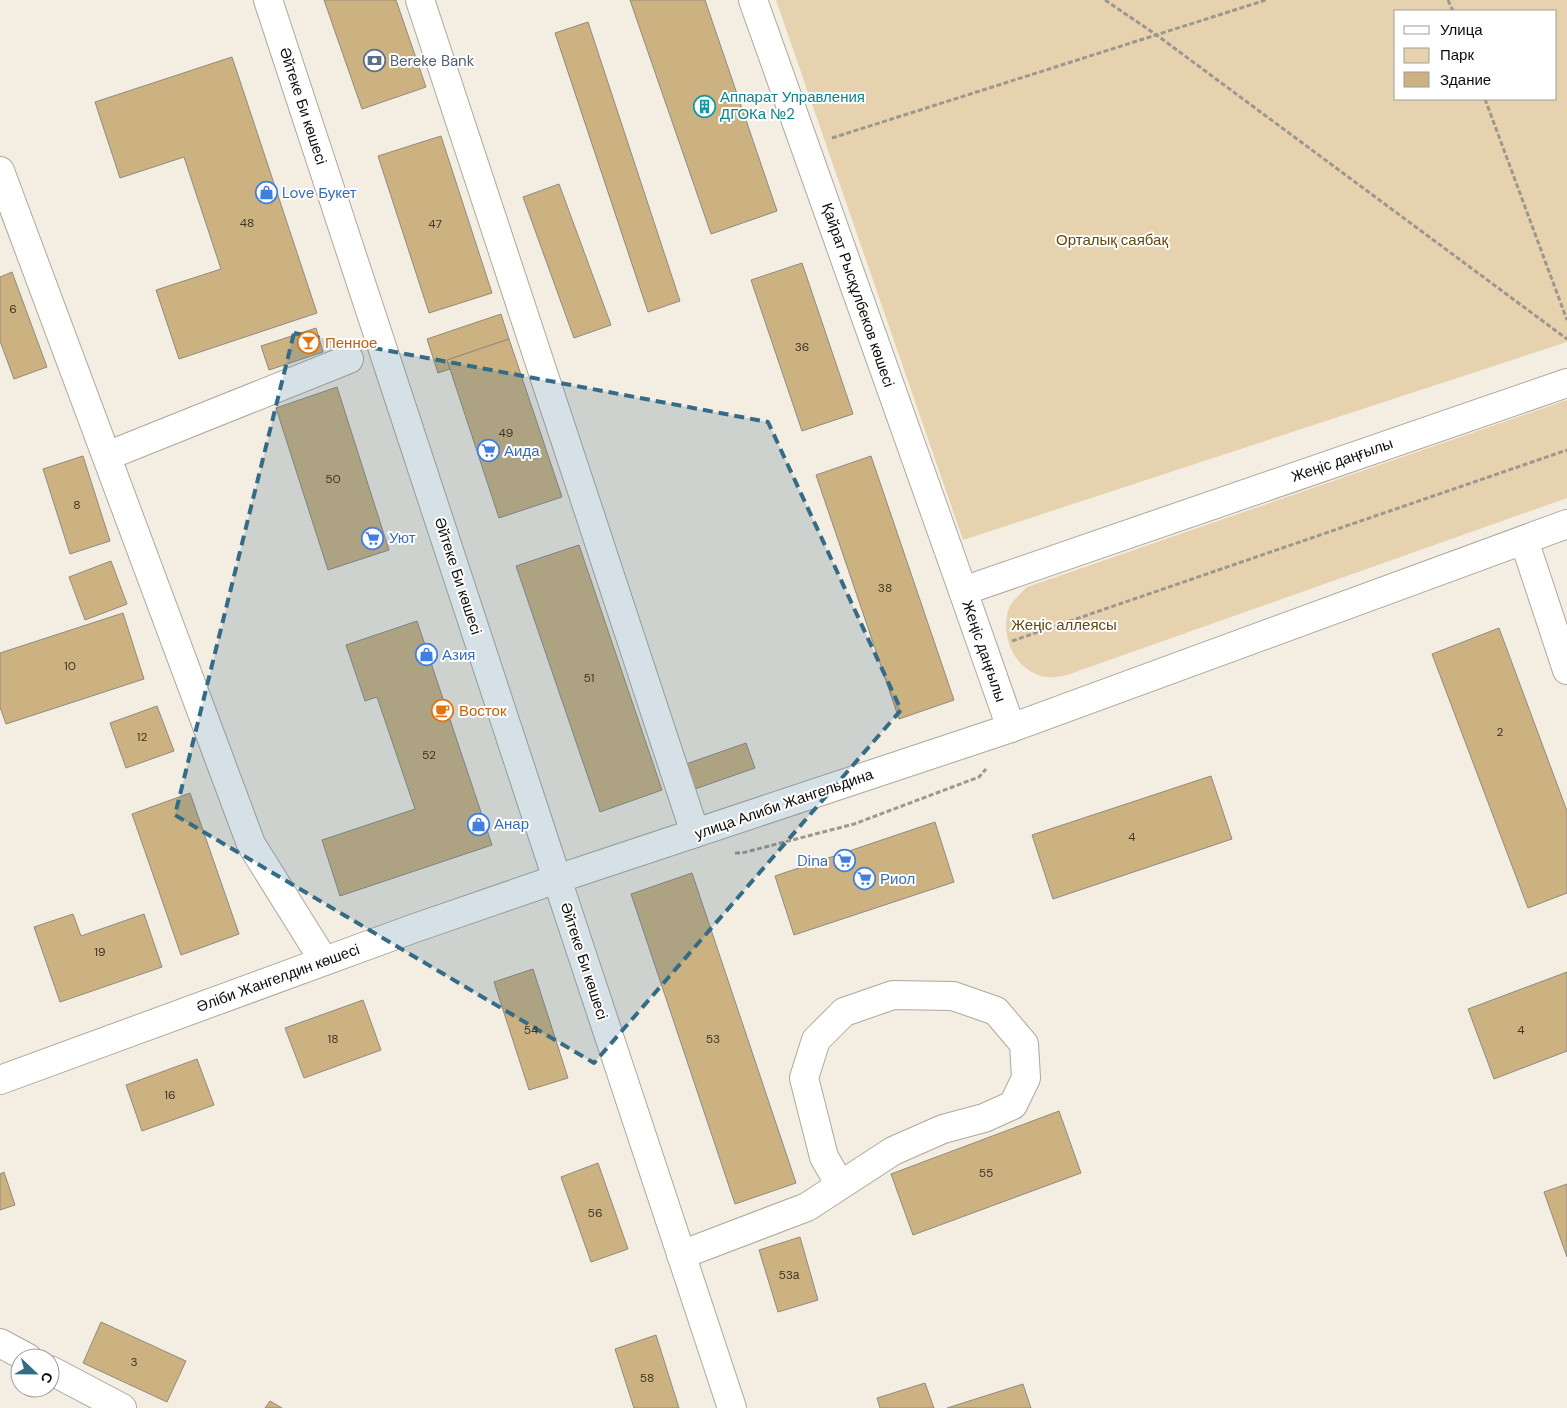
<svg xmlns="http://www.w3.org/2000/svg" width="1567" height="1408" font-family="'DM Sans',sans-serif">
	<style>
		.green { fill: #e6d2af; fill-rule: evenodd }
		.building { fill: #ccb181; stroke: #908a80 }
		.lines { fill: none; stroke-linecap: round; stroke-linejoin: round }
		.minor-casing { stroke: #aea89e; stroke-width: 30 }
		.major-casing { stroke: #aea89e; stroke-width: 30 }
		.path { stroke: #9c978f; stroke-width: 3; stroke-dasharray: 5 2.5; stroke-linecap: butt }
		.minor { stroke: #fff; stroke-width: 28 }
		.major { stroke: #fff; stroke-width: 28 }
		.marked { fill: #346b86; fill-opacity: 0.2; stroke: #346b86; stroke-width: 4; stroke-dasharray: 10 6; stroke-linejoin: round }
		.labels { text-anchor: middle; stroke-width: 4; stroke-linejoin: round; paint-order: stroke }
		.number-label { font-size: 12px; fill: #3e3526 }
		.service-label { font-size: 15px; fill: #4e5e75; stroke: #fff; text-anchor: start }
		.culture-label { font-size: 15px; fill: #0d838f; stroke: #fff; text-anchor: start }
		.street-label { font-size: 15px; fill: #0e0c08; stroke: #fff }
		.shop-label { font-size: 15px; fill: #366cbe; stroke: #fff; text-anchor: start }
		.park-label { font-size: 15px; fill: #64480c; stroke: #fff }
		.food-label { font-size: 15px; fill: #c56008; stroke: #fff; text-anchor: start }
	</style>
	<rect width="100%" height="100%" fill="#f4ede2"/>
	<g class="green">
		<path d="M776 0H1567V342L963 540ZM1556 11V99H1396V11Z"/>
		<path d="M1567 400V498L1067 675C1061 676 1053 678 1047 677 1016 673 999 637 1009 608 1012 601 1021 593 1027 587Z"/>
	</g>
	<g class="building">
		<polygon points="324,0 396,0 426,87 362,109"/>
		<polygon points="630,0 705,0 777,211 711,234"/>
		<polygon points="588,22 680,301 648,312 555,33"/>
		<polygon points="232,57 317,313 179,359 156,290 221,269 184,157 120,178 95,102"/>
		<polygon points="441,136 492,293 429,313 378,156"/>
		<polygon points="559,184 611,325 574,338 523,197"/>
		<polygon points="802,263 853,414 802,431 751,280"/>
		<polygon points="12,272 47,367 14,379 0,341 0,277"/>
		<polygon points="501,314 509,339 447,360 450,369 438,373 427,339"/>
		<polygon points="316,328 323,352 269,370 261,346"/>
		<polygon points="509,339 562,497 499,518 447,360"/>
		<polygon points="337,387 389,550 328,570 276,408"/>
		<polygon points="83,456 110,541 70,554 43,469"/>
		<polygon points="871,456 954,700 899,719 816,475"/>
		<polygon points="579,545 662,790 600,812 516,566"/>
		<polygon points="111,561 127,604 85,620 69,577"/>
		<polygon points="123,613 144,679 6,724 0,707 0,653"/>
		<polygon points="417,621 492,845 340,896 322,840 415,809 377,697 365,701 346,645"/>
		<polygon points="1499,628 1567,811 1567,893 1528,908 1432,654"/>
		<polygon points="157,706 174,751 126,768 110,723"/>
		<polygon points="746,743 755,768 695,789 686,764"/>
		<polygon points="1211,776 1232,839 1053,899 1032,835"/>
		<polygon points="190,793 239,934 181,955 132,814"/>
		<polygon points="935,822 954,882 794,935 775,876"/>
		<polygon points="692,873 796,1183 735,1204 631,894"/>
		<polygon points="73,914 81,936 144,914 162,967 60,1002 34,927"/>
		<polygon points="533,969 568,1078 529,1090 494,982"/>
		<polygon points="1567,972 1567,1051 1494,1079 1468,1009"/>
		<polygon points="363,1000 381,1050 304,1078 285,1028"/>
		<polygon points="197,1059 214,1105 142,1131 126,1085"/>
		<polygon points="1059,1111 1081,1173 913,1235 891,1174"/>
		<polygon points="598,1163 628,1249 591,1262 561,1177"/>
		<polygon points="4,1172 15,1205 0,1210 0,1174"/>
		<polygon points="1567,1184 1567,1257 1544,1192"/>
		<polygon points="800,1237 818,1300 778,1312 759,1250"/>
		<polygon points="101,1322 186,1361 167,1402 83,1363"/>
		<polygon points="656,1335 679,1408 634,1408 615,1349"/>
		<polygon points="925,1383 934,1408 880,1408 877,1398"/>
		<polygon points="1023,1384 1031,1408 947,1408"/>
		<polygon points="270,1401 282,1408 265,1408"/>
	</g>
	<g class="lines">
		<defs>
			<g id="minor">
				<polyline points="420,0 695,833"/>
				<polyline points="753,0 963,591"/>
				<polyline points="0,171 251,844 324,961"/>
				<polyline points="107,456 349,359"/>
				<polyline points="1524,540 1567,670"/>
				<polyline points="0,1080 412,929 557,879 732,1408"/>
				<polyline points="681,1255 807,1207 893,1151 943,1129 984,1118 1013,1105 1026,1078 1024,1044 996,1011 953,996 893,995 844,1012 816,1040 804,1078 824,1157 840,1185"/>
				<polyline points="0,1343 28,1358"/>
				<polyline points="50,1370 122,1408"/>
			</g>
			<g id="major">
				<polyline points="268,0 557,879 1011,728 1567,524"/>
				<polyline points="1011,728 963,591 1567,383"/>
			</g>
		</defs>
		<use href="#minor" class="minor-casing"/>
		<use href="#major" class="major-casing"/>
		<g class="path">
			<polyline points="1105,0 1158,36 1567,339"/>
			<polyline points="1448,0 1453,11"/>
			<polyline points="1485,99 1567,320"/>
			<polyline points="832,138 1266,0"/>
			<polyline points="1012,641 1567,450"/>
			<polyline points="735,853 742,853 854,824 979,777 986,769"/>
		</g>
		<use href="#minor" class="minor"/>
		<use href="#major" class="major"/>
	</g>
	<path class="marked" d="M294 333 768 422 901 710 594 1063 175 815Z"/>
	<defs>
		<symbol id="bank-ring" viewBox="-11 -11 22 22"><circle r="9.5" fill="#fff" stroke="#5c6f8a" stroke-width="1.5"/><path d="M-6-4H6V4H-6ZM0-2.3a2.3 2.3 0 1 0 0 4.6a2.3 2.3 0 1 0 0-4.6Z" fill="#5c6f8a"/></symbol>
		<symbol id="building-ring" viewBox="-11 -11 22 22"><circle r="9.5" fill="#fff" stroke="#0f9aa8" stroke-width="1.5"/><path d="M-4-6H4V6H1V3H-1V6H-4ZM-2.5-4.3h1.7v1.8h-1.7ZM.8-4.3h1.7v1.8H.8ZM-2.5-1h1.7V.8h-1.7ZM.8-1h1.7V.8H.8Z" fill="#0f9aa8"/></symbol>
		<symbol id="shop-ring" viewBox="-11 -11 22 22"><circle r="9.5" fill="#fff" stroke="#3f7fe0" stroke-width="1.5"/><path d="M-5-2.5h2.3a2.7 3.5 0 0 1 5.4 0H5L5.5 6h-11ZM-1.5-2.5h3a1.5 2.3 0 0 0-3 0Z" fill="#3f7fe0"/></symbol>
		<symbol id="bar-ring" viewBox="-11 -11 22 22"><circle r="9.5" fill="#fff" stroke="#e8710a" stroke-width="1.5"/><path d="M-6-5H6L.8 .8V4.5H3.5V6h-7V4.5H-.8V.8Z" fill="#e8710a"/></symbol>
		<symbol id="supermarket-ring" viewBox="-11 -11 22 22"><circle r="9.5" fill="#fff" stroke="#3f7fe0" stroke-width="1.5"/><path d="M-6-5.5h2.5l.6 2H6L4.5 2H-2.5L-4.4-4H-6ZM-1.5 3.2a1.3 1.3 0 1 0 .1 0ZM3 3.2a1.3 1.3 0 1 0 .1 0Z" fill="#3f7fe0"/></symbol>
		<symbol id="cafe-ring" viewBox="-11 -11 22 22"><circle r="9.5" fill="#fff" stroke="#e8710a" stroke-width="1.5"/><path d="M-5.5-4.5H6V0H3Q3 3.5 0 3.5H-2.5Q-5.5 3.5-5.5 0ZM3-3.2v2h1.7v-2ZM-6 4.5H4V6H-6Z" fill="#e8710a"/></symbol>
	</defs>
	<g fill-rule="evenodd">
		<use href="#bank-ring" x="362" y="48" width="25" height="25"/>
		<use href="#building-ring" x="692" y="94" width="25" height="25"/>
		<use href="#shop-ring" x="254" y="180" width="25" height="25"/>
		<use href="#bar-ring" x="296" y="330" width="25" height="25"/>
		<use href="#supermarket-ring" x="476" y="438" width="25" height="25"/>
		<use href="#supermarket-ring" x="360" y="526" width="25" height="25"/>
		<use href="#shop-ring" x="414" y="642" width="25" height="25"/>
		<use href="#cafe-ring" x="430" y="698" width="25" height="25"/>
		<use href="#shop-ring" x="466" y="812" width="25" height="25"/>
		<use href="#supermarket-ring" x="832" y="848" width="25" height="25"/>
		<use href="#supermarket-ring" x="852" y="866" width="25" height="25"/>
	</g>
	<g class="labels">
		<g class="number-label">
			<text x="247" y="227">48</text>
			<text x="435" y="228">47</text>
			<text x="13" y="313">6</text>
			<text x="802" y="351">36</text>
			<text x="506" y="437">49</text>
			<text x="333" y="483">50</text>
			<text x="77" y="509">8</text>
			<text x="885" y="592">38</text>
			<text x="70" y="670">10</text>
			<text x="589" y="682">51</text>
			<text x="1500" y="736">2</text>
			<text x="142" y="741">12</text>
			<text x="429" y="759">52</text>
			<text x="1132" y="841">4</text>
			<text x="100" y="956">19</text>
			<text x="531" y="1034">54</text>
			<text x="1521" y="1034">4</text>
			<text x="333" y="1043">18</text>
			<text x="713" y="1043">53</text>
			<text x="170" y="1099">16</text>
			<text x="986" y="1177">55</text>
			<text x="595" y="1217">56</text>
			<text x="789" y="1279">53а</text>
			<text x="134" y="1366">3</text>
			<text x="647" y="1382">58</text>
		</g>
		<g class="service-label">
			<text x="390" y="66">Bereke Bank</text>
		</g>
		<g class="culture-label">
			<text x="720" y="102">Аппарат Управления<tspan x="720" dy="17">ДГОКа №2</tspan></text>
		</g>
		<g class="street-label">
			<text transform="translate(303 106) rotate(72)" y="5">Әйтеке Би көшесі</text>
			<text transform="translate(858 295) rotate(71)" y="5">Қайрат Рысқұлбеков көшесі</text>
			<text transform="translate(1342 460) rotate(-19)" y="5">Жеңіс даңғылы</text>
			<text transform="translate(458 576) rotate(72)" y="5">Әйтеке Би көшесі</text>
			<text transform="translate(984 651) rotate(71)" y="5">Жеңіс даңғылы</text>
			<text transform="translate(784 804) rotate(-19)" y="5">улица Алиби Жангельдина</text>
			<text transform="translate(584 961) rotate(72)" y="5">Әйтеке Би көшесі</text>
			<text transform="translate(278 978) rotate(-20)" y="5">Әліби Жангелдин көшесі</text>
		</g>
		<g class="shop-label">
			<text x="282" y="198">Love Букет</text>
			<text x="504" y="456">Аида</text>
			<text x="389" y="543">Уют</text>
			<text x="442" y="660">Азия</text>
			<text x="494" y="829">Анар</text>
			<text x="828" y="866" text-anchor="end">Dina</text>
			<text x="880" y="884">Риол</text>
		</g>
		<g class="park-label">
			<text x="1112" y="245">Орталық саябақ</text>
			<text x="1064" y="630">Жеңіс аллеясы</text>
		</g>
		<g class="food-label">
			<text x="325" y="348">Пенное</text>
			<text x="459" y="716">Восток</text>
		</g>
	</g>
	<rect x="1394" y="10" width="162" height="90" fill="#ffffff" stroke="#9f9e9c"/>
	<rect x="1404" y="26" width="25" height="8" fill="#ffffff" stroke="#9f9e9c"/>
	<text x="1440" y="35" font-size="15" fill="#0e0c08">Улица</text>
	<rect x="1404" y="48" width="25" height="15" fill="#e6d2af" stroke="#9f9e9c"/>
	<text x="1440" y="60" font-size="15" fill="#0e0c08">Парк</text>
	<rect x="1404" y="72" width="25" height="15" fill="#ccb181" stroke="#9f9e9c"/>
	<text x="1440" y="85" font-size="15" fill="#0e0c08">Здание</text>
	<g transform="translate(35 1373) rotate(112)"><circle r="24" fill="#ffffff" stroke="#9f9e9c"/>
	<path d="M0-4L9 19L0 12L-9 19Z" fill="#346b86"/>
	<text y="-8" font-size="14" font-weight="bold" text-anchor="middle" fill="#0e0c08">С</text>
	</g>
</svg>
